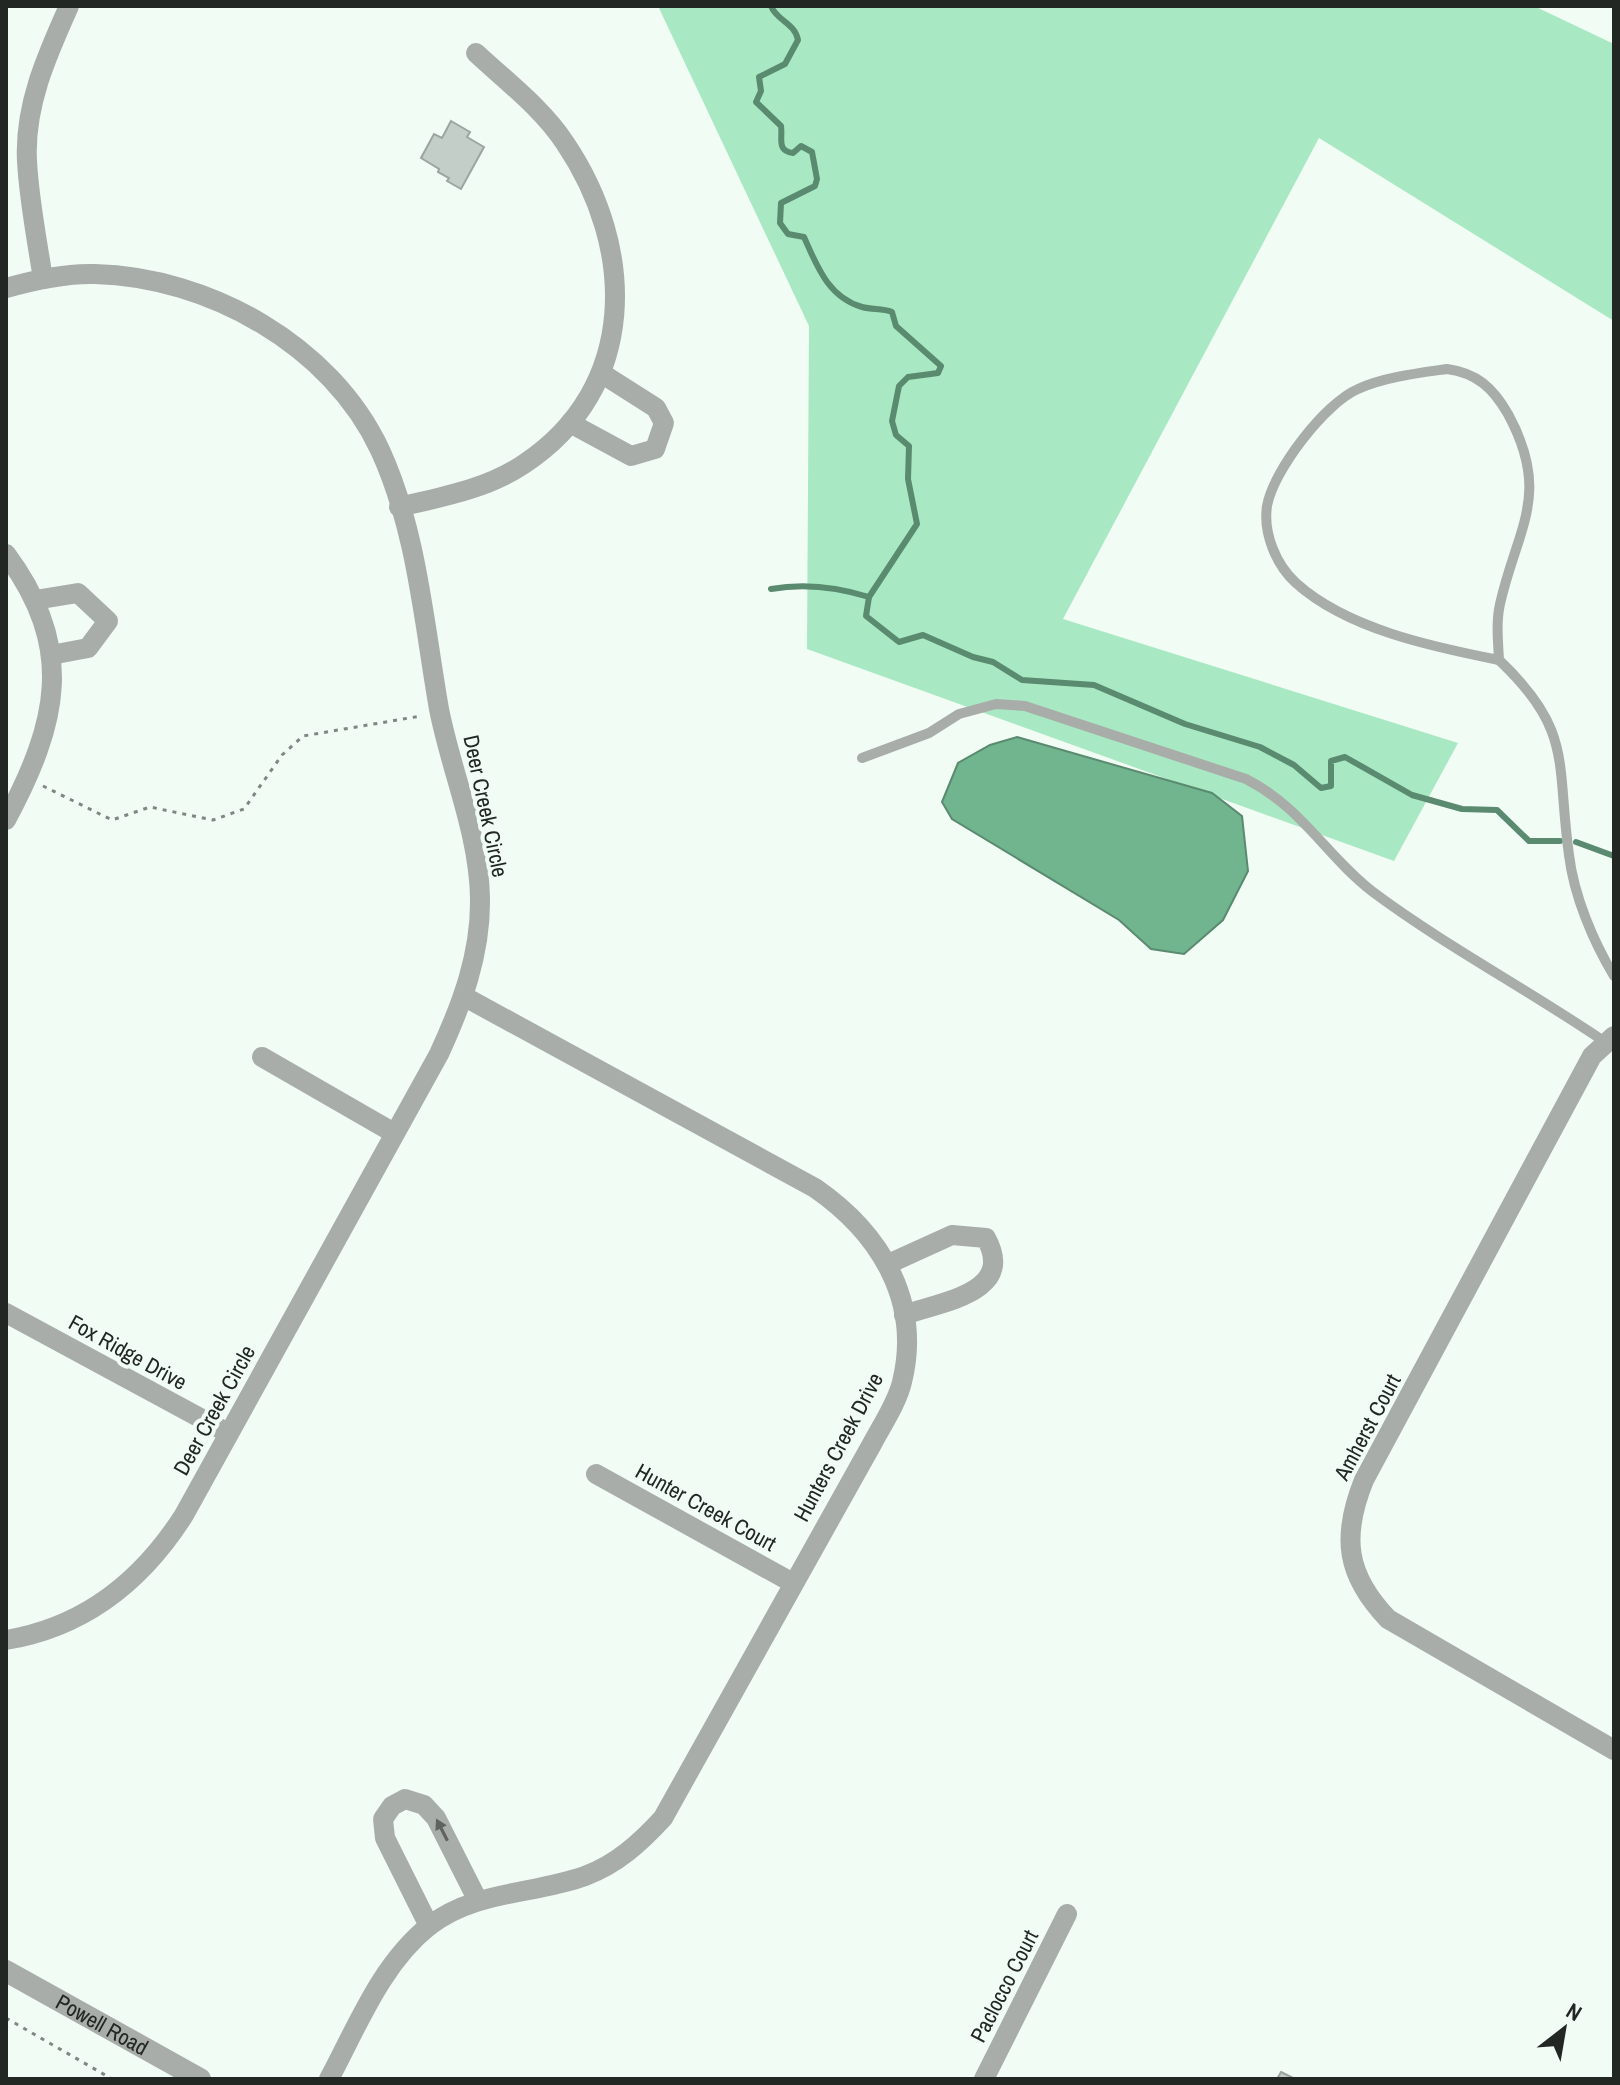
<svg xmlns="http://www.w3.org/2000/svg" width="1620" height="2085" font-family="'Archivo Narrow',sans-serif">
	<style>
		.green { fill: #a8e9c3 }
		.water { fill: #71b58f; stroke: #5a8a6f; stroke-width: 2 }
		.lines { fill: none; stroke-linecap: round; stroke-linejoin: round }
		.stream { stroke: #5a8a6f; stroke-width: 6 }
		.building { fill: #c4cec8; stroke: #9ca6a0; stroke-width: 2 }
		.path { stroke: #808782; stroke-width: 3; stroke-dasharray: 4 6; stroke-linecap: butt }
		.service { stroke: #a9adaa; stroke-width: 10 }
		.minor { stroke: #a9adaa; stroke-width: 20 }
		.tertiary { stroke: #a9adaa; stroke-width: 22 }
		.oneway { fill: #5f6360 }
		.labels { text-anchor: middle; stroke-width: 8; stroke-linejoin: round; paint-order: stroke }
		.street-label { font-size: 22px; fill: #232724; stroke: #f1fcf5 }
	</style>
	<rect width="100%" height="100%" fill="#f1fcf5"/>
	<polygon class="green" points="658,6 1534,6 1614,44 1614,321 1319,138 1063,619 1458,743 1394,861 807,649 809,326"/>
	<polygon class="water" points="1017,737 1212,793 1242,816 1248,871 1223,920 1184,954 1151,949 1119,920 952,819 942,802 958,763 990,745"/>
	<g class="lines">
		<g class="stream">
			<path d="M771 6C776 20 795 23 798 40L785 64 759 77 761 91 756 102 781 126C783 138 776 151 793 153L801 146 812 152 817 179 815 186 781 203 780 223 788 234 804 237C817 266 828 297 862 307 873 310 882 308 892 312L896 326 941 366 938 373 908 377 899 386 892 421 896 435 909 446 908 479 917 524 869 597 866 616 899 642 923 635 973 657 993 662 1022 680 1094 685 1185 724 1260 747 1294 765 1321 788 1331 786V761L1345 757 1412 795 1462 809 1497 810 1529 841H1560"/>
			<path d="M771 589C804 583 837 587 869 597"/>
			<polyline points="1576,842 1614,856"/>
		</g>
	</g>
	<g class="building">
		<polygon points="451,121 470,132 467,137 484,147 461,189 447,181 449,178 438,172 439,169 421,158 434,134 442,138"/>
		<polygon points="1281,2072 1295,2079 1277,2079"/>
	</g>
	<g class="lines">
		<g class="path">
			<polyline points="43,786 112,820 150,807 213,820 244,809 282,755 303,736 421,716"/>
			<polyline points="6,2018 112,2079"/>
		</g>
		<g class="service">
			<path d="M1447 369C1477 373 1493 388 1508 414 1552 495 1517 528 1500 604 1496 622 1498 641 1499 660 1433 647 1347 629 1296 583 1276 565 1263 533 1267 506 1273 471 1325 403 1358 389 1384 377 1419 373 1447 369Z"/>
			<path d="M1499 660C1574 731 1556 763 1569 855 1574 896 1593 941 1614 976"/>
			<path d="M862 758 929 733 959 714 996 704 1025 706 1246 779C1303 808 1326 856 1373 892 1447 947 1529 990 1605 1042"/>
		</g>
		<g class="minor">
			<path d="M43 279C37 240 29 200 27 161 24 106 47 55 69 6"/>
			<path d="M6 288C35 280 65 273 95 274 209 277 331 345 380 450 417 530 424 624 439 709 451 771 479 833 480 898 481 954 462 1004 439 1054L184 1515C142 1581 85 1627 6 1640"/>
			<polyline points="570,423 631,456 655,449 664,423 656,408 601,373"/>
			<path d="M399 507C442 497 487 489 524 464 639 388 636 248 565 143 542 108 506 81 476 53"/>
			<path d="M6 554C76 648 58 723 6 820"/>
			<polyline points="35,600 78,593 108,621 88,648 51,655"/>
			<path d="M1614 1036 1592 1056 1364 1480C1341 1537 1346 1575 1388 1619L1614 1750"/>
			<polyline points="262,1057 394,1133"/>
			<path d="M888 1264 952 1235 986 1238C1016 1293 943 1301 904 1315"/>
			<polyline points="6,1313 228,1433"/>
			<polyline points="596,1474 793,1583"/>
			<polyline points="429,1926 385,1838 383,1819 392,1806 405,1799 424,1805 436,1818 477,1899"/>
			<path d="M329 2079C357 2027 381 1964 429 1926 476 1890 532 1895 585 1876 617 1864 640 1843 663 1818L872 1444C882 1425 897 1403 902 1382 922 1301 880 1233 815 1188L465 997"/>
			<polyline points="984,2079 1067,1914"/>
		</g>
		<path class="tertiary" id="s1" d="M6 1971 200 2079"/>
	</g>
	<defs><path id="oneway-solid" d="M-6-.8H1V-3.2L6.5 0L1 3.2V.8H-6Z" transform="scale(2)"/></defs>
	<use class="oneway" href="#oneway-solid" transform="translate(442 1830) rotate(-117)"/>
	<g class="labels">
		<g class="street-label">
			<text transform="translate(486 806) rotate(78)" y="8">Deer Creek Circle</text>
			<text transform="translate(128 1352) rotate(29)" y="8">Fox Ridge Drive</text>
			<text transform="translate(214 1410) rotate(-61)" y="8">Deer Creek Circle</text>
			<text transform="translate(1367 1427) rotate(-62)" y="8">Amherst Court</text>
			<text transform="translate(838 1447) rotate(-62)" y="8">Hunters Creek Drive</text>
			<text transform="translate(706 1507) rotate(29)" y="8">Hunter Creek Court</text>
			<text transform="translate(1004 1986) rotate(-63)" y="8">Paclocco Court</text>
			<text dy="8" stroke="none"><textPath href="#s1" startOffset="110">Powell Road</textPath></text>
		</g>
	</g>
	<rect width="1620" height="2085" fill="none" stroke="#232724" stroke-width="16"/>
	<g transform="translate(1564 2029) rotate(31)" stroke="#f1fcf5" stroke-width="6" paint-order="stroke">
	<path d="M0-6L14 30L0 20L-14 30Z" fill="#232724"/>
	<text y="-12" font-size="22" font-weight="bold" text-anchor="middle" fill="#232724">N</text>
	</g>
</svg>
